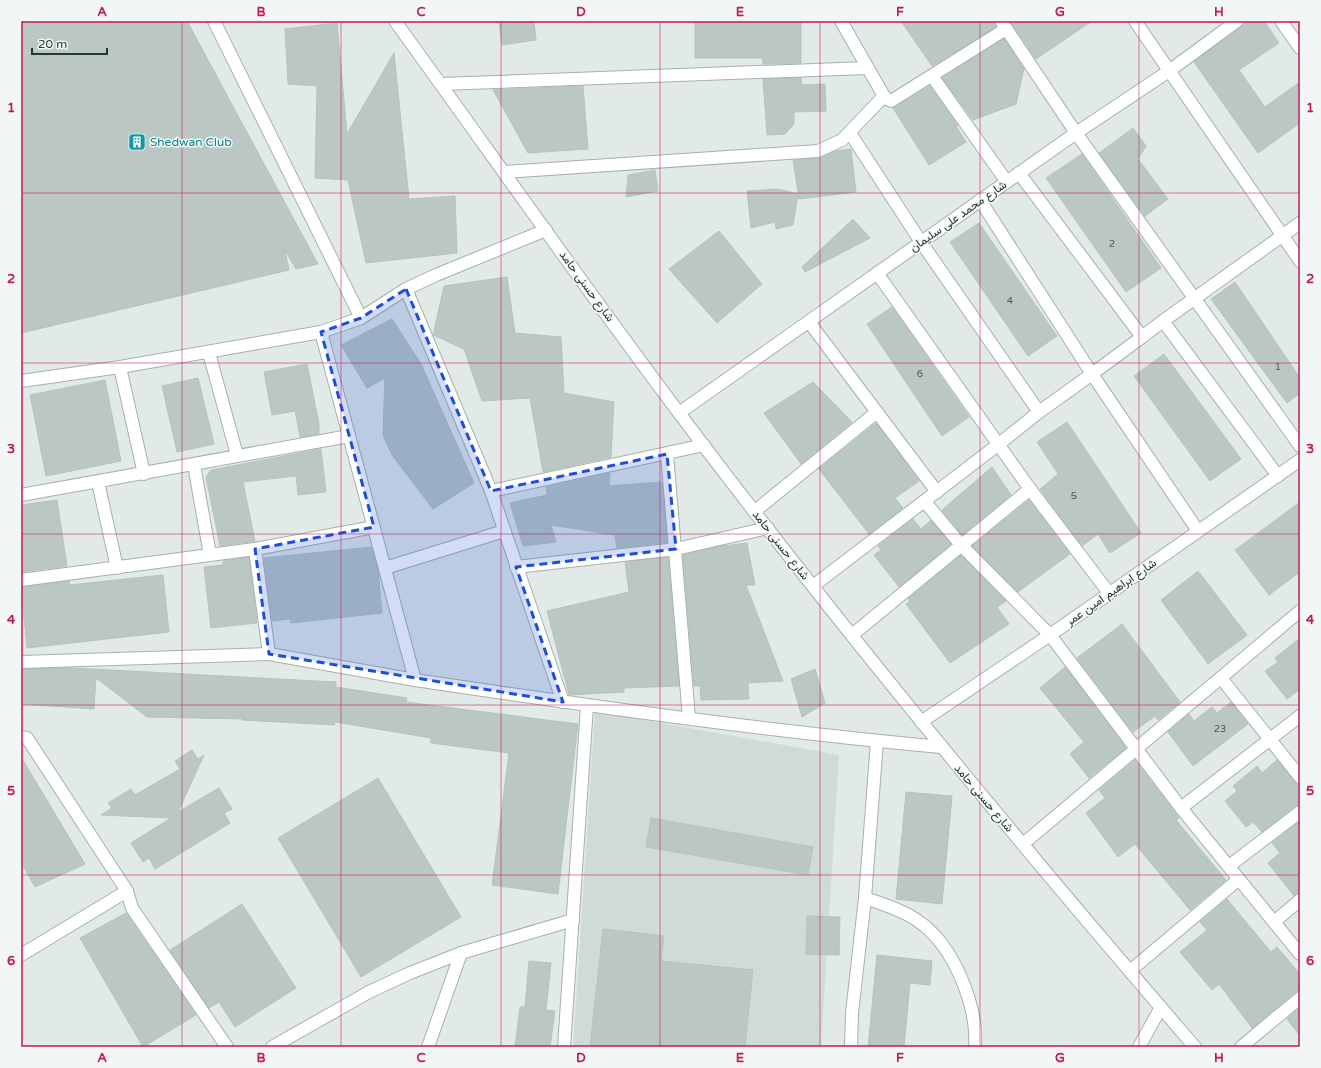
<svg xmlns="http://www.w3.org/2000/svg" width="1321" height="1068" font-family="'Varela Round',Vazirmatn,sans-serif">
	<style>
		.built { fill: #d0dad6 }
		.building { fill: #bac7c3; stroke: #b5c3be }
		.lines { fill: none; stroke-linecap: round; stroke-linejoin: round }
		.minor-casing { stroke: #a5b1ae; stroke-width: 14 }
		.minor { stroke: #fff; stroke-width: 12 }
		.marked { fill: #1d4ed8; fill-opacity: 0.2; stroke: #1d4ed8; stroke-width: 3; stroke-dasharray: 8 5; stroke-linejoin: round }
		.grid { fill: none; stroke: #c2185b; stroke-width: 1; stroke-opacity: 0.55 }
		.labels { text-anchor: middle; stroke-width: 3; stroke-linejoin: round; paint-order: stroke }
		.number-label { font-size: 10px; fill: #4a5c58 }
		.culture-label { font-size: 12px; fill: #0d838f; stroke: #f2f7f5; text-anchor: start }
		.street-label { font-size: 12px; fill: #243935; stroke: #f2f7f5 }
		.neatline { fill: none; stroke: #c2185b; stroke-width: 1.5 }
		.grid-label { font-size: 13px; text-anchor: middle; font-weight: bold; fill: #c2185b }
	</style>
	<rect width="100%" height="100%" fill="#e2eae7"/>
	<polygon class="built" points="595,711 839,755 821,1047 573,1047"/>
	<g class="building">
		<polygon points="21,21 187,21 318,264 296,269 285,250 289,270 21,333"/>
		<polygon points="499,21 534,21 536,40 502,45"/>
		<polygon points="695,21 801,21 801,63 763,64 762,58 695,58"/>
		<polygon points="901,21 994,21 996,27 932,66"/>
		<polygon points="1010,21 1092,21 1036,59"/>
		<polygon points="1247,21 1264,21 1279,43 1239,70 1265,107 1300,82 1300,123 1258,153 1194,62 1241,27"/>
		<polygon points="337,23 347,134 394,53 409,199 455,196 457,253 366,263 348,180 315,178 317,86 288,84 285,29"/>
		<polygon points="1004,39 1024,69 1016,104 973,120 942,78"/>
		<polygon points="801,78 802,85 825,84 826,111 794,112 794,124 785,134 767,135 763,79"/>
		<polygon points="583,86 588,149 528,153 493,90"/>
		<polygon points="930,86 958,126 956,126 966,142 929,165 893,108"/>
		<polygon points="1133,128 1146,146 1138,159 1168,199 1145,216 1099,153"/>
		<polygon points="851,149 856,192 799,199 793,160 819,158 836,151"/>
		<polygon points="1082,154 1161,268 1126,292 1046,178"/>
		<polygon points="655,170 658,191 626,197 628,175"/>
		<polygon points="778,189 798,194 793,225 776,229 775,222 751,228 747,191"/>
		<polygon points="853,219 870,238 805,272 802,267"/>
		<polygon points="979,223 1057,336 1028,356 950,242"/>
		<polygon points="719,231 762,284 717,323 669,269"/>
		<polygon points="507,277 515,333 561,337 564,393 614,402 611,457 543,472 530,398 482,401 464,349 433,335 444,286"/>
		<polygon points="1235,282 1300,378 1300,393 1287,403 1211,299"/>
		<polygon points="892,307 969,417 942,436 867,324"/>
		<polygon points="392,319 421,364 474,483 433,509 392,455 383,435 385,378 367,388 341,345"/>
		<polygon points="1164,354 1241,459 1210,481 1134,376"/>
		<polygon points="307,364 319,424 319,434 300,437 295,411 272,415 264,372"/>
		<polygon points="198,378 214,444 177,452 162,386"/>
		<polygon points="105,380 121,461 46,476 30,395"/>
		<polygon points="813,382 852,422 801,464 764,413"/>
		<polygon points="1067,422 1141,533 1110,553 1098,534 1082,546 1040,489 1058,474 1037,442"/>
		<polygon points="876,423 919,481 895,498 903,508 869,534 819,469"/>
		<polygon points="321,449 326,492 298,495 296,476 243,482 255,541 220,546 206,477 211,470"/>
		<polygon points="992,467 1011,495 962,535 942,510"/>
		<polygon points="610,473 609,486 662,482 667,542 617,548 615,535 551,525 556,542 523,546 510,503 547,495 546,487"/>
		<polygon points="57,500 67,566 21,572 21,505"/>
		<polygon points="1029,500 1070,554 1018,592 972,546"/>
		<polygon points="1300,502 1300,572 1269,595 1235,550"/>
		<polygon points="913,519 921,529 931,520 951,544 899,587 874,555 881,550 878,546"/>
		<polygon points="747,543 755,585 746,585 783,681 748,683 749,699 701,700 700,686 694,686 683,555 722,546"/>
		<polygon points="371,547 378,570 382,613 291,623 290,619 272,621 264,558"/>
		<polygon points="961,555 1006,601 997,607 1009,624 950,663 906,604 910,601 908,599"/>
		<polygon points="249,557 257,623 211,628 204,567 223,565 223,561"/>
		<polygon points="668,557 679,686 624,688 624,692 569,695 547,611 629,592 625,562"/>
		<polygon points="1198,571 1247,635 1208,664 1161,600"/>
		<polygon points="163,575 169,632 27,648 21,587 69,581 70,585"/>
		<polygon points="1122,624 1180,702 1158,720 1155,716 1133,732 1077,658"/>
		<polygon points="1300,638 1300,691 1299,690 1287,699 1265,671 1278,662 1275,658"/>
		<polygon points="1065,667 1126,748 1089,778 1070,754 1084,742 1040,688"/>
		<polygon points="73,668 336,682 336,687 407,698 406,702 578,724 558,894 492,885 509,753 431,743 431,738 335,722 334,725 242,720 245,719 147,717 96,678 94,709 21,704 21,669"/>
		<polygon points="815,669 825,703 802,717 791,679"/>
		<polygon points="1231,702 1248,724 1193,766 1168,732 1189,714 1194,721 1212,707 1217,713"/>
		<polygon points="192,750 198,759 204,755 178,812 219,788 232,809 224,813 230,823 155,869 149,858 143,862 131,843 171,818 101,815 112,808 108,803 131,789 135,795 180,769 175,761"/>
		<polygon points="21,757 85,864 35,887 21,862"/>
		<polygon points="1135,760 1179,818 1176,820 1226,880 1190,910 1135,844 1118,857 1086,813 1105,798 1099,790"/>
		<polygon points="1277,760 1300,787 1300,805 1295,806 1262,832 1253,822 1246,827 1225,801 1237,791 1233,786 1257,766 1262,773"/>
		<polygon points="378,778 461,917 361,977 278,838"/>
		<polygon points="906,792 952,796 942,904 896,899"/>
		<polygon points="651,818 813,847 808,875 646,847"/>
		<polygon points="1300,821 1300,893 1294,896 1268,863 1280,853 1272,843"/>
		<polygon points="1227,899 1271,952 1277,947 1300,974 1300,991 1295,992 1252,1028 1219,984 1212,990 1180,952 1207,930 1200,922"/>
		<polygon points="242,904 296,988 235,1027 219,1002 209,1008 170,950"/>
		<polygon points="126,913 196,1015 143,1047 80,938"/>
		<polygon points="807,916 840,917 839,955 806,954"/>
		<polygon points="603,929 664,936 661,961 753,970 745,1047 590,1047"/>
		<polygon points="877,955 932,961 930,985 910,983 904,1047 868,1047"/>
		<polygon points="529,961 551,963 546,1010 555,1011 550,1047 515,1047 520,1007 525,1007"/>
		<polygon points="1300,1008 1300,1036 1287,1019"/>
	</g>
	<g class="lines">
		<defs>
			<g id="minor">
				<polyline points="214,21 361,318"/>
				<path d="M395 21C490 152 582 284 679 413 843 631 1017 841 1195 1047"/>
				<polyline points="841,21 885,98 891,101 1006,29"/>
				<polyline points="1001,21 1076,133 1300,446"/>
				<polyline points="1135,21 1300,261"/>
				<polyline points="1281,21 1300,48"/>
				<polyline points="932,76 1007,182"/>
				<polyline points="441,84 867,68"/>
				<polyline points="850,133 921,242 1039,412 1092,374 1198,531"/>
				<polyline points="504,172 818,151 842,140 884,96"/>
				<polyline points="1019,173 1142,337 1163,321 1278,476"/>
				<polyline points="980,200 1092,374 1142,337"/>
				<polyline points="877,273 1030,489 1109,593"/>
				<polyline points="406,289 491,491 563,702"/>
				<polyline points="1163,321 1300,223"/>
				<polyline points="809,322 937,492"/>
				<polyline points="209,353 237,455"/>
				<polyline points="120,367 144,474"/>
				<polyline points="21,381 120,367 321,332 361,318 406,289 436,275 546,230"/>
				<polyline points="679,413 1076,133 1169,71 1237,21"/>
				<polyline points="667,454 689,718"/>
				<polyline points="194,465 210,555"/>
				<polyline points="98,482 117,568"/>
				<polyline points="491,491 704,445"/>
				<polyline points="21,495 349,436"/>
				<polyline points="925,502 961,545 1050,635 1181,808 1300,954"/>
				<polyline points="755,511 877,412"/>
				<polyline points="255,549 374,527"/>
				<polyline points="516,567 676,549 768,528"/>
				<polyline points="385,568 504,531"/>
				<polyline points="21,580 255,549 269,654 415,680 321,332"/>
				<polyline points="813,586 999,444 1039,412"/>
				<polyline points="852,635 1030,489"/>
				<polyline points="21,662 269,654"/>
				<polyline points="1221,678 1300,777"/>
				<path d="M415 680C590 706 765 731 941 747"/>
				<polyline points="921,722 1050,635 1300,460"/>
				<polyline points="21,737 27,738 127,891 132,908 227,1047"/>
				<polyline points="1181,808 1300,716"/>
				<polyline points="1023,844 1300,611"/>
				<polyline points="1229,866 1300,812"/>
				<path d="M865 898C882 904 903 910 918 921 953 944 978 1006 975 1047"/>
				<polyline points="1274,922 1300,900"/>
				<polyline points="21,955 127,891"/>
				<polyline points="1130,971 1239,879"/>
				<polyline points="272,1047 369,992 410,973 461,953"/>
				<polyline points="428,1047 461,953 573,920"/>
				<polyline points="564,1047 587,706"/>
				<polyline points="851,1047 852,1013 865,898 877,741"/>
				<polyline points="1139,1047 1161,1007"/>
				<polyline points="1241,1047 1300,998"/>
			</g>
		</defs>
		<use href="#minor" class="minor-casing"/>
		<use href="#minor" class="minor"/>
	</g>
	<path class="marked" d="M406 289 491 491 667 454 676 549 516 567 563 702 269 654 255 549 374 527 321 332 361 318Z"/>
	<path class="grid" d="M182 21V1047M341 21V1047M501 21V1047M660 21V1047M820 21V1047M980 21V1047M1139 21V1047M21 193H1300M21 363H1300M21 534H1300M21 705H1300M21 875H1300"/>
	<defs>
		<symbol id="building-square" viewBox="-11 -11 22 22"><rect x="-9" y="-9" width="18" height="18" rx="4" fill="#0f9aa8" stroke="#f2f7f5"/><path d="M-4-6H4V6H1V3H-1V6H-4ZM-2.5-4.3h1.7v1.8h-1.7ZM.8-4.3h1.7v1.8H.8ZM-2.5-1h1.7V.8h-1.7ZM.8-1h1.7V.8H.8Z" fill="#fff"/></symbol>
	</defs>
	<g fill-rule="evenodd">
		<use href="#building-square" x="127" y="132" width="20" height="20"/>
	</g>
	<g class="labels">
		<g class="number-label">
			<text x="1112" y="247">2</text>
			<text x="1010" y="304">4</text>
			<text x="1278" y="370">1</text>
			<text x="920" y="377">6</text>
			<text x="1074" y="499">5</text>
			<text x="1220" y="732">23</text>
		</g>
		<g class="culture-label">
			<text x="150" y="146">Shedwan Club</text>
		</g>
		<g class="street-label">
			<text transform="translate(958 216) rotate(-35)" y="4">شارع محمد على سليمان</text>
			<text transform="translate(587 286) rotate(54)" y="4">شارع حسنى حامد</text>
			<text transform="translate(781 545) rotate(52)" y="4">شارع حسنى حامد</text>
			<text transform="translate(1111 592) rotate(-35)" y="4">شارع ابراهيم امين عمر</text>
			<text transform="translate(984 798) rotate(50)" y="4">شارع حسنى حامد</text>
		</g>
	</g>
	<rect width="1321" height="1068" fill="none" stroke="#f2f7f5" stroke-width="44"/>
	<path d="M32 48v6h75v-6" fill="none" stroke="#243935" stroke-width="2"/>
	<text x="38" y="48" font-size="12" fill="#243935" stroke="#f2f7f5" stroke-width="3" paint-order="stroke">20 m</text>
	<rect x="22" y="22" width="1277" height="1024" class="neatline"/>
	<g class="grid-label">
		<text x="102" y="16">A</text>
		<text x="261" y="16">B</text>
		<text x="421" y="16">C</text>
		<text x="581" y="16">D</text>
		<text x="740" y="16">E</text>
		<text x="900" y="16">F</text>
		<text x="1060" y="16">G</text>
		<text x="1219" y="16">H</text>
		<text x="11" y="112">1</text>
		<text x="1310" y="112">1</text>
		<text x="11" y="283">2</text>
		<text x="1310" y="283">2</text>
		<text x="11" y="453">3</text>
		<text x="1310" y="453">3</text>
		<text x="11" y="624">4</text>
		<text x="1310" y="624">4</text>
		<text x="11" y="795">5</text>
		<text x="1310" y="795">5</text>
		<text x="11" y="965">6</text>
		<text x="1310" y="965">6</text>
		<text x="102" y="1062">A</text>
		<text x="261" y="1062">B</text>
		<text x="421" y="1062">C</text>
		<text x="581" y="1062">D</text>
		<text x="740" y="1062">E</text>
		<text x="900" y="1062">F</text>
		<text x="1060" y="1062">G</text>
		<text x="1219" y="1062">H</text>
	</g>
</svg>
